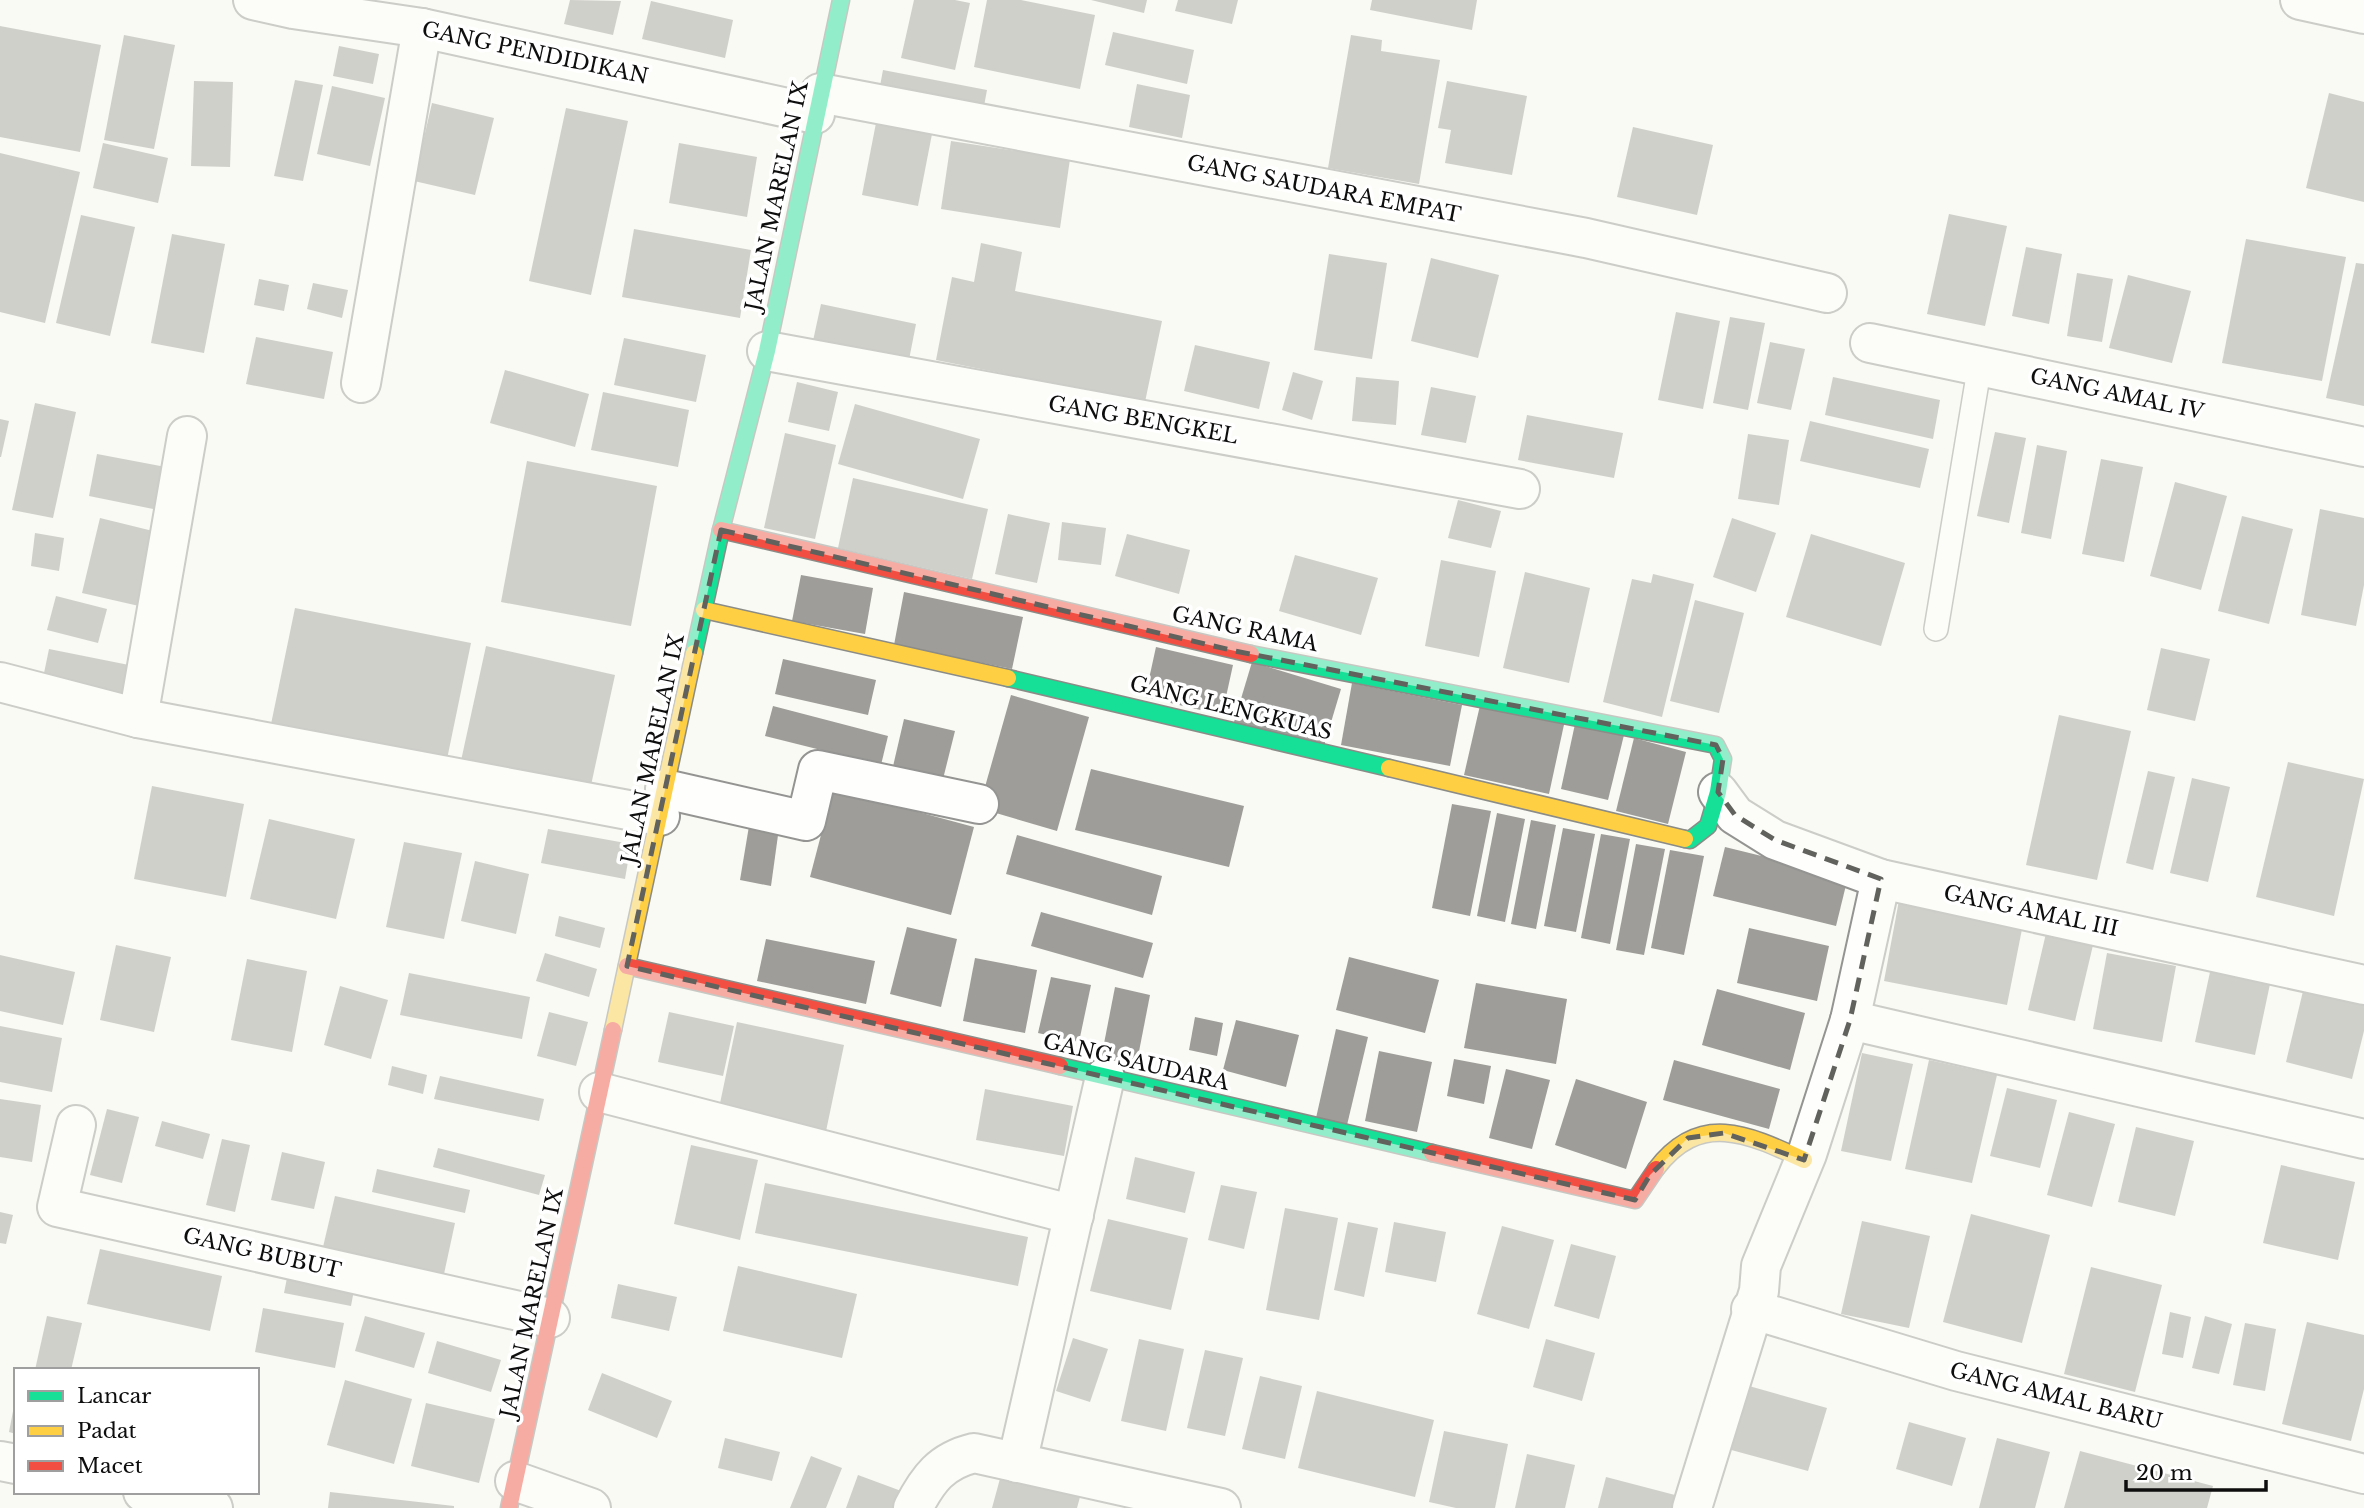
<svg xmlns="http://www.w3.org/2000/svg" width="2364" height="1508" font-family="'Libre Baskerville',serif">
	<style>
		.building { fill: #9e9d99 }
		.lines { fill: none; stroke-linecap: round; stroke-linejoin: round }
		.lane-casing { stroke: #949492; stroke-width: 26 }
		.street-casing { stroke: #949492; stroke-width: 42 }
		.fast-casing { stroke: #8b8b88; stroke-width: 19 }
		.slow-casing { stroke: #8b8b88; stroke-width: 19 }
		.jam-casing { stroke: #8b8b88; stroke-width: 19 }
		.lane { stroke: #fefefd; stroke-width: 23 }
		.street { stroke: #fefefd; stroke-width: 38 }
		.fast { stroke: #16e098; stroke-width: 16 }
		.slow { stroke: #ffcf43; stroke-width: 16 }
		.jam { stroke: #f24e42; stroke-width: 16 }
		.marked { fill: none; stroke: #61615e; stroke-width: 5; stroke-dasharray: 14 9; stroke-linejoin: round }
		.labels { text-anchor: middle; stroke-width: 7; stroke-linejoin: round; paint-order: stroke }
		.street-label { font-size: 21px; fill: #0e0e0e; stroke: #fff }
	</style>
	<rect width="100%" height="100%" fill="#fafaf4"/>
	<g class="building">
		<polygon points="570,0 621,1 613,35 564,24"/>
		<polygon points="914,0 955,0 970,3 955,70 901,58"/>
		<polygon points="987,0 1021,0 1095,15 1080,89 974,67"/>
		<polygon points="1091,0 1147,0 1144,13"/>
		<polygon points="1178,0 1238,0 1232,24 1175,11"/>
		<polygon points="1372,0 1477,0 1472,30 1370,10"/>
		<polygon points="651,1 733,20 725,58 642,39"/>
		<polygon points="0,26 101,45 80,152 0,137"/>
		<polygon points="1113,32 1194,50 1187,84 1105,65"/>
		<polygon points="124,35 175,45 154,149 104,140"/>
		<polygon points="1351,35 1382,40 1381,51 1440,60 1419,184 1328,168"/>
		<polygon points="339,46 379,54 373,84 333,76"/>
		<polygon points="883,70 987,90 982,117 878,97"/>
		<polygon points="295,80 323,85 303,181 274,176"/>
		<polygon points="194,81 233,82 230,167 191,166"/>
		<polygon points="1447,81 1527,96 1512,175 1445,163 1451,130 1438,128"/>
		<polygon points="1137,84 1190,95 1182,138 1129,127"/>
		<polygon points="332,86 385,98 370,166 317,154"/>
		<polygon points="2329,93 2364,102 2364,202 2306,188"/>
		<polygon points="432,103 494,118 475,195 414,181"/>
		<polygon points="566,108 628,121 591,295 529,281"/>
		<polygon points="876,123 932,134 918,206 862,195"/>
		<polygon points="1633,127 1713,145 1697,215 1617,197"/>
		<polygon points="951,141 1070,159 1060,228 941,209"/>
		<polygon points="103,143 168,158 158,203 93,188"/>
		<polygon points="679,143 757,157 747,217 669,203"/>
		<polygon points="0,153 80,172 45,323 0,312"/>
		<polygon points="1949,214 2007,226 1985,326 1927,314"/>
		<polygon points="81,215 135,227 110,336 56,323"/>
		<polygon points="634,229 751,250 740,318 622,297"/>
		<polygon points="172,234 225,244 204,353 151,343"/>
		<polygon points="2246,239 2346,257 2322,381 2222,363"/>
		<polygon points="981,243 1022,252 1015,291 1162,321 1145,402 936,360 952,277 974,282"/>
		<polygon points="2026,247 2062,254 2049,324 2012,316"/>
		<polygon points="1329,254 1387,263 1372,359 1314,350"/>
		<polygon points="1431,258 1499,275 1478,358 1411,341"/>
		<polygon points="2356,263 2364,264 2364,406 2326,398"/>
		<polygon points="2077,273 2113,279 2102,342 2067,336"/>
		<polygon points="2128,275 2191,291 2172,363 2109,348"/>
		<polygon points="259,279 289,285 284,311 254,305"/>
		<polygon points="313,283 348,290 342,318 307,309"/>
		<polygon points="821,304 916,324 907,370 811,350"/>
		<polygon points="1676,312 1720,321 1703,409 1658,400"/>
		<polygon points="1730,317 1765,323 1748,410 1713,403"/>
		<polygon points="256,337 333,352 324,399 246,384"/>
		<polygon points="624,338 706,355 696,402 614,385"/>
		<polygon points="1770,342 1805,349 1791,410 1757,403"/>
		<polygon points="1195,345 1270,362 1259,409 1184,391"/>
		<polygon points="505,370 589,394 575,447 490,423"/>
		<polygon points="1293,372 1323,381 1312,420 1282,410"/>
		<polygon points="1356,377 1399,381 1396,425 1352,421"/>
		<polygon points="1833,377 1940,400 1933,439 1825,415"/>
		<polygon points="797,382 838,392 829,431 788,422"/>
		<polygon points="1431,387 1476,396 1466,443 1421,435"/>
		<polygon points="603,392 689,410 678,467 591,450"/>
		<polygon points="35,403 76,412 53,518 12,510"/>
		<polygon points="855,404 980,439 963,499 838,464"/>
		<polygon points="1527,415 1623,433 1614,478 1518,460"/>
		<polygon points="0,419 9,421 1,457 0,457"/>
		<polygon points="1810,421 1929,449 1920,488 1800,461"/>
		<polygon points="1995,432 2026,438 2009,523 1977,516"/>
		<polygon points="785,433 836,445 815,539 764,528"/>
		<polygon points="1748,434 1789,440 1779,505 1738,499"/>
		<polygon points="2037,445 2067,451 2051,539 2021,533"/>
		<polygon points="97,454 171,468 163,511 89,496"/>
		<polygon points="2101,459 2143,467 2124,562 2082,554"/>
		<polygon points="527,461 657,486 631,626 501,602"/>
		<polygon points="853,478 988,509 972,579 838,548"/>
		<polygon points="2175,482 2227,496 2201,590 2150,576"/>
		<polygon points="1458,500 1501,511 1491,548 1448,538"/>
		<polygon points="2320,509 2364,518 2364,585 2356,626 2301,615"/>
		<polygon points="1008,514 1050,523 1037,583 995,574"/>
		<polygon points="2242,516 2293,529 2269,624 2218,611"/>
		<polygon points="100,518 157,532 139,606 82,593"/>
		<polygon points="1732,518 1776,533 1756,592 1713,577"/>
		<polygon points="1062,522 1106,528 1101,565 1058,560"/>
		<polygon points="35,533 64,538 59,571 31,566"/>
		<polygon points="1127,534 1190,550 1179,594 1115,576"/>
		<polygon points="1811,534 1905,563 1881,646 1786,617"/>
		<polygon points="1295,555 1378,578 1361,635 1279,611"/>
		<polygon points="1441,560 1496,571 1479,657 1425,646"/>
		<polygon points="1525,572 1590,588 1569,683 1503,668"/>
		<polygon points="1653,574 1694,584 1662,717 1603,702 1632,579 1651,583"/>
		<polygon points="801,575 873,588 865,634 792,621"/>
		<polygon points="904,592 1023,617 1012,669 894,645"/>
		<polygon points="56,596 107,609 98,643 47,630"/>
		<polygon points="1695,600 1744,613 1719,713 1670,701"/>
		<polygon points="295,608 471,643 446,764 270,729"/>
		<polygon points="486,646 615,675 588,799 459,770"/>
		<polygon points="1156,647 1233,665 1222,715 1145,697"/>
		<polygon points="2161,648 2210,659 2195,721 2147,710"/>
		<polygon points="49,649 134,666 127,696 43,678"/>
		<polygon points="783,659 876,680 868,715 775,694"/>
		<polygon points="1252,662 1341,689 1323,749 1234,722"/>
		<polygon points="1352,683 1462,705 1450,766 1341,745"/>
		<polygon points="1011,695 1089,717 1057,831 979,808"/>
		<polygon points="1481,701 1565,720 1549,794 1464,775"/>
		<polygon points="773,706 888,736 881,765 765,736"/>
		<polygon points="2059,715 2131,731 2097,880 2026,865"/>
		<polygon points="904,719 955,731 941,787 891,775"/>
		<polygon points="1575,724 1624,735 1608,800 1561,789"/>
		<polygon points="1634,738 1686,752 1668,824 1616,811"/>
		<polygon points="2288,762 2364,779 2334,916 2256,897"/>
		<polygon points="1091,769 1244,806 1229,867 1075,830"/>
		<polygon points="2148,771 2175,777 2153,870 2126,863"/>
		<polygon points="2192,778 2230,787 2208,882 2170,873"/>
		<polygon points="152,786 244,804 226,897 134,879"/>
		<polygon points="833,789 974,827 951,915 810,877"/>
		<polygon points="1452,804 1491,811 1470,916 1432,908"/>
		<polygon points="1497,813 1525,819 1505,922 1477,916"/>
		<polygon points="269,819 355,839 336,919 250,899"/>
		<polygon points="1531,820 1556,825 1536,929 1511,924"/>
		<polygon points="749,826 779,828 771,886 740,880"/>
		<polygon points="1563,828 1595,834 1576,932 1544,926"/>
		<polygon points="548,829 631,844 625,879 541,863"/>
		<polygon points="1601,834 1630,839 1610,944 1581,938"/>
		<polygon points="1017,835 1162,876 1152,915 1006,874"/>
		<polygon points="404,842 462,853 444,939 386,927"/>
		<polygon points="1636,844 1665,849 1644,955 1616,950"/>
		<polygon points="1725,847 1848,877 1836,926 1713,896"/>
		<polygon points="1670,850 1704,856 1684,955 1651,948"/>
		<polygon points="475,861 529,874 516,934 461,921"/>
		<polygon points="1900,895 2024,919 2007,1005 1884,981"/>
		<polygon points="1041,912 1153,943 1143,978 1031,946"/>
		<polygon points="559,916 605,928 600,948 555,936"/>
		<polygon points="907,927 957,939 941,1007 890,994"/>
		<polygon points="1749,928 1829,946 1817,1001 1737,983"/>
		<polygon points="2047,929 2094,941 2075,1021 2028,1010"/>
		<polygon points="766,939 875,961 866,1004 757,981"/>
		<polygon points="116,945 171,957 154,1032 100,1020"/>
		<polygon points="545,953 597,969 589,997 536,981"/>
		<polygon points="2107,953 2176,966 2162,1042 2093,1029"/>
		<polygon points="0,955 75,972 63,1025 0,1011"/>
		<polygon points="1349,957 1439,980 1425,1033 1336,1010"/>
		<polygon points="975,958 1037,970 1025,1033 963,1021"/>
		<polygon points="247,959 307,971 292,1052 231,1040"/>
		<polygon points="2210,972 2270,984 2255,1055 2195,1042"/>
		<polygon points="409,973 530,997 522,1039 400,1015"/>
		<polygon points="1051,977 1091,985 1079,1042 1038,1033"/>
		<polygon points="1476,983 1567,999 1556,1064 1464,1048"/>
		<polygon points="340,986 388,1000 371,1059 324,1045"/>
		<polygon points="1115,987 1150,995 1136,1067 1101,1059"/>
		<polygon points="2304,987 2364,1002 2364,1031 2352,1079 2286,1062"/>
		<polygon points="1717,989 1805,1013 1790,1070 1702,1045"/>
		<polygon points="549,1012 588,1022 576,1066 537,1056"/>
		<polygon points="669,1012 734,1026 723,1076 658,1062"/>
		<polygon points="1195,1017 1223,1023 1217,1056 1189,1050"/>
		<polygon points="1236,1020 1299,1035 1286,1087 1223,1070"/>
		<polygon points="737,1022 844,1045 825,1136 718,1113"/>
		<polygon points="0,1026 62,1038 52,1092 0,1082"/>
		<polygon points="1336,1029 1368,1037 1347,1125 1316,1118"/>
		<polygon points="1379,1051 1432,1062 1417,1132 1365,1121"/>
		<polygon points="1862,1053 1913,1064 1891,1161 1841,1151"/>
		<polygon points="1454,1059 1491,1066 1484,1104 1447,1096"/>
		<polygon points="1674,1060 1780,1089 1769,1129 1663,1100"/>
		<polygon points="1929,1060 1997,1075 1972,1183 1905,1169"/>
		<polygon points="392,1066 427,1075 423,1094 388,1085"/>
		<polygon points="1506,1069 1550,1080 1532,1149 1489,1138"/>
		<polygon points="440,1076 544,1099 539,1121 434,1099"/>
		<polygon points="1576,1079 1647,1102 1626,1169 1555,1145"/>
		<polygon points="2007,1088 2057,1100 2040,1168 1990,1156"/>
		<polygon points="985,1089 1073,1106 1064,1156 976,1140"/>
		<polygon points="0,1099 41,1105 32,1162 0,1157"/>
		<polygon points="107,1109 139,1117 122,1183 90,1175"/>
		<polygon points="2069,1112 2115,1124 2092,1207 2047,1195"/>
		<polygon points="162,1121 210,1134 203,1159 155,1146"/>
		<polygon points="2136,1127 2194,1141 2175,1216 2118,1202"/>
		<polygon points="222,1139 250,1145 235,1212 206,1205"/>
		<polygon points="691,1145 758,1160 740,1240 674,1224"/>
		<polygon points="438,1148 545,1175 539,1195 433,1167"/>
		<polygon points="282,1152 325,1162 314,1209 271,1200"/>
		<polygon points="1135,1157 1195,1172 1185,1213 1126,1199"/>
		<polygon points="2281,1165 2355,1182 2338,1260 2263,1243"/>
		<polygon points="377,1169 470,1190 465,1213 372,1192"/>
		<polygon points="765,1183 1028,1237 1018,1286 755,1233"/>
		<polygon points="1221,1185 1257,1192 1244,1249 1208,1240"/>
		<polygon points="335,1196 455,1223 444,1274 323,1247"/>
		<polygon points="1285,1208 1338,1218 1319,1320 1266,1310"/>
		<polygon points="0,1212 13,1215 6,1244 0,1243"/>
		<polygon points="1971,1214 2050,1235 2022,1343 1943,1322"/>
		<polygon points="1108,1219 1188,1238 1171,1310 1090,1291"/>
		<polygon points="1862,1221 1930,1236 1909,1328 1841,1314"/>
		<polygon points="1348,1222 1378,1228 1364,1297 1334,1290"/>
		<polygon points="1394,1222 1446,1232 1436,1282 1385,1272"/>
		<polygon points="1502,1226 1554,1240 1529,1329 1477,1314"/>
		<polygon points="1571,1244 1616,1256 1599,1319 1554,1306"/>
		<polygon points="100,1249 222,1276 210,1331 87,1304"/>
		<polygon points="738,1266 857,1294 842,1358 723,1331"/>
		<polygon points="2091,1267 2162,1285 2135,1392 2064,1374"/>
		<polygon points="288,1273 355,1285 351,1306 284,1293"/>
		<polygon points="618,1284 677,1297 669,1331 611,1318"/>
		<polygon points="263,1308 344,1323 335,1368 255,1352"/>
		<polygon points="2170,1312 2191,1317 2183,1358 2162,1354"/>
		<polygon points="47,1316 82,1323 71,1370 35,1370"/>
		<polygon points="365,1316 425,1333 414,1368 355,1351"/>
		<polygon points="2205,1316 2232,1324 2219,1374 2192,1368"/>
		<polygon points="2307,1322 2364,1335 2364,1389 2351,1441 2282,1424"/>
		<polygon points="2245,1323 2276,1329 2265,1391 2233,1385"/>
		<polygon points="1073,1338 1108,1349 1090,1402 1056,1391"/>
		<polygon points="1139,1339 1184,1349 1166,1431 1121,1421"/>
		<polygon points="1546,1339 1595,1353 1582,1401 1533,1387"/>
		<polygon points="437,1341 501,1360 491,1392 428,1373"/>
		<polygon points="1205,1350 1243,1358 1225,1436 1187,1428"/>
		<polygon points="602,1373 672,1401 657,1438 588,1410"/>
		<polygon points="1260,1376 1302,1386 1285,1459 1242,1449"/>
		<polygon points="345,1380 412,1399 394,1464 327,1445"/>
		<polygon points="1742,1384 1827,1408 1808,1471 1724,1448"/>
		<polygon points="1317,1391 1434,1420 1415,1497 1298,1468"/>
		<polygon points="426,1403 495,1419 479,1483 411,1466"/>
		<polygon points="14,1406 16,1406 16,1434 9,1432"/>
		<polygon points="1909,1422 1966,1438 1952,1486 1896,1469"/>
		<polygon points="1444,1431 1508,1444 1495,1508 1456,1508 1429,1502"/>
		<polygon points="725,1438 780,1452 772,1481 718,1468"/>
		<polygon points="1997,1438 2050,1452 2035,1508 1979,1508"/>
		<polygon points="2080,1451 2213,1486 2207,1508 2064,1508"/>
		<polygon points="1527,1454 1575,1465 1565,1508 1515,1508"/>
		<polygon points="811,1456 842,1468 826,1508 790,1508"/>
		<polygon points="1004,1464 1083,1486 1077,1508 992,1508"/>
		<polygon points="858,1475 904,1492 898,1508 846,1508"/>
		<polygon points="1606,1477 1675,1495 1672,1508 1598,1508"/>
		<polygon points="330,1492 454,1506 454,1508 328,1508"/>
	</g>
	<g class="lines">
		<defs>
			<polyline id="lane" points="1936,629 1980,364"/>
			<g id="street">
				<polyline points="253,0 293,9 422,28 815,114"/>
				<polyline points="2300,0 2364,14"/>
				<polyline points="820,93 1586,238 1827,293"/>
				<polyline points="1870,343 2364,447"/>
				<polyline points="767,351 1520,489"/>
				<polyline points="361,383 422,28"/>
				<polyline points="0,682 138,718 660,816"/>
				<polyline points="138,718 187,436"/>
				<polyline points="665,789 806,821 818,770 979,804"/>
				<polyline points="1718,792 1735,815 1775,840 1881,879 2364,985"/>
				<polyline points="1881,879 1850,1020 2364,1139"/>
				<polyline points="599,1092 1074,1215"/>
				<polyline points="76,1125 57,1207 550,1318"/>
				<polyline points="1751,1309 1956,1371 2364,1474"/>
				<polyline points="0,1461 16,1464"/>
				<polyline points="1017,1463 1105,1077"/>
				<polyline points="515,1481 591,1508"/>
				<polyline points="143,1492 213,1508"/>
				<path d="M913 1508C928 1479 941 1461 974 1453L1221 1508"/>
				<polyline points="1692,1508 1759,1291 1761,1266 1807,1154 1850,1020"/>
			</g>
			<g id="fast">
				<polyline points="694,653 721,530 767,351 841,0"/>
				<polyline points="1251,654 1716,745 1723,759 1718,792 1708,826 1690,840 1685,839"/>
				<polyline points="1008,678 1389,768"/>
				<polyline points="1060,1066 1432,1153"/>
			</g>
			<g id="slow">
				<polyline points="704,610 1008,678"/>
				<polyline points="1389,768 1685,839"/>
				<polyline points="613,1030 694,653"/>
				<path d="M1656 1169C1700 1111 1748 1134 1804 1160"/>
			</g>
			<g id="jam">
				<polyline points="721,530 1251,654"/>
				<polyline points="627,966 1060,1066"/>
				<polyline points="1432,1153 1635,1200 1656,1169"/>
				<polyline points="509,1508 613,1030"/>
			</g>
		</defs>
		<use href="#lane" class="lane-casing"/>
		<use href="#street" class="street-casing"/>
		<use href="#fast" class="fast-casing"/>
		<use href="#slow" class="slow-casing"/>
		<use href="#jam" class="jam-casing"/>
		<use href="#lane" class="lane"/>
		<use href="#street" class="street"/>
		<use href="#fast" class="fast"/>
		<use href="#slow" class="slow"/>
		<use href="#jam" class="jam"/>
	</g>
	<path d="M0 0H2364V1508H0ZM721 530 1235 651 1716 745 1723 759 1718 792 1735 815 1775 840 1881 879 1850 1020 1804 1160 1724 1133 1688 1138 1650 1175 1635 1200 627 966Z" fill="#fafaf4" fill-opacity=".55" fill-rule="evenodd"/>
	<path class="marked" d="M721 530 1235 651 1716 745 1723 759 1718 792 1735 815 1775 840 1881 879 1850 1020 1804 1160 1724 1133 1688 1138 1650 1175 1635 1200 627 966Z"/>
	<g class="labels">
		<g class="street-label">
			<text transform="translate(535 53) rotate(12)" y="7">GANG PENDIDIKAN</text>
			<text transform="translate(1324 189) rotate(11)" y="7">GANG SAUDARA EMPAT</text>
			<text transform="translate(777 196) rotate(-78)" y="7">JALAN MARELAN IX</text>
			<text transform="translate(2117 394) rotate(12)" y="7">GANG AMAL IV</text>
			<text transform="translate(1143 420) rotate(10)" y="7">GANG BENGKEL</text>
			<text transform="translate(1245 629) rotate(12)" y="7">GANG RAMA</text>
			<text transform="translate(1231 708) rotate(14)" y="7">GANG LENGKUAS</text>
			<text transform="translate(653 749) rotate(-78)" y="7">JALAN MARELAN IX</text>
			<text transform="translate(2031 911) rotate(12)" y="7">GANG AMAL III</text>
			<text transform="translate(1136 1062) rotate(13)" y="7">GANG SAUDARA</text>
			<text transform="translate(262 1253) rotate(13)" y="7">GANG BUBUT</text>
			<text transform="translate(532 1303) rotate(-78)" y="7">JALAN MARELAN IX</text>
			<text transform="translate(2056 1396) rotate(14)" y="7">GANG AMAL BARU</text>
		</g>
	</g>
	<rect x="14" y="1368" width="245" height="126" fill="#ffffff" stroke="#9f9f9f" stroke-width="2"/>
	<rect x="28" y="1391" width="35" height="10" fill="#16e098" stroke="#9f9f9f" stroke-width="2"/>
	<text x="77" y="1403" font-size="21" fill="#0e0e0e">Lancar</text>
	<rect x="28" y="1426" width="35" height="10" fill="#ffcf43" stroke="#9f9f9f" stroke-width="2"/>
	<text x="77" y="1438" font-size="21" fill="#0e0e0e">Padat</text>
	<rect x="28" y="1461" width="35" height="10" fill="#f24e42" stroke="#9f9f9f" stroke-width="2"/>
	<text x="77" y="1473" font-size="21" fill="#0e0e0e">Macet</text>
	<path d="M2126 1480v10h140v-10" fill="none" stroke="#0e0e0e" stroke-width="3.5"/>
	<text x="2136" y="1480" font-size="21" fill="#0e0e0e" stroke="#ffffff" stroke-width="5" paint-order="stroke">20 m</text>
</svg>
